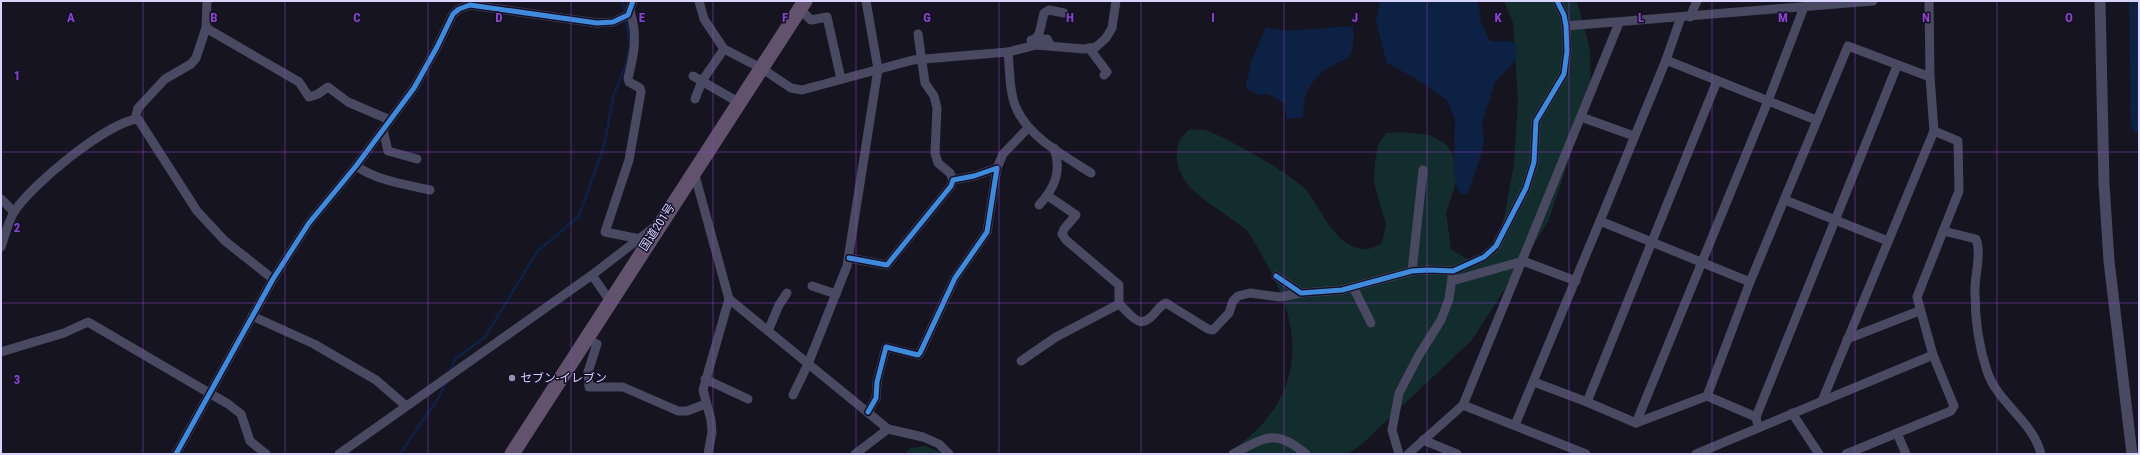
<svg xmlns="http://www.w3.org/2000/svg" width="2140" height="455" font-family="'Roboto Condensed','Noto Sans JP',sans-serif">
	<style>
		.green { fill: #132c2d }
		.water { fill: #0d2144 }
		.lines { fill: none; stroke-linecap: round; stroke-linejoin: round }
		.stream { stroke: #0d2144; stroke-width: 2.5 }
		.river { stroke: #0d2144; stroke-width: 16 }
		.minor { stroke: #4a4962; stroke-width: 9 }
		.tertiary { stroke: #4a4962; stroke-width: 11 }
		.trunk { stroke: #62526e; stroke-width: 15 }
		.cycleway-casing { stroke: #130f26; stroke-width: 8 }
		.cycleway { stroke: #408adc; stroke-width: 5 }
		.grid { fill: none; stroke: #8945c9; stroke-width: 1; stroke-opacity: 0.55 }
		.poi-dot { fill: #9591b1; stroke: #130f26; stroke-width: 1.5 }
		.labels { text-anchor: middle; stroke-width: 3; stroke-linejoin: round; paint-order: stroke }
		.street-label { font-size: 12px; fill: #d9d4ff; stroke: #130f26 }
		.poi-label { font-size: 12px; fill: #d9d4ff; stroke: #130f26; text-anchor: start }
		.grid-label { font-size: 13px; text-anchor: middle; font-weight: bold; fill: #8945c9; stroke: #130f26; stroke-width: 3; stroke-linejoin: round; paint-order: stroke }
	</style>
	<rect width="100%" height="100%" fill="#161421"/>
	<g class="green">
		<path d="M1504 1H1577L1590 49 1591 103 1577 135 1548 222 1472 340 1362 444 1348 454H1226C1302 405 1309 338 1266 263 1260 253 1255 241 1248 232 1244 227 1238 224 1233 220 1211 203 1179 189 1177 158 1176 145 1180 137 1190 129 1196 130 1203 129 1208 131 1229 139 1290 173 1305 189 1319 206 1329 232 1348 244 1361 251 1370 251 1382 243L1386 224 1374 183 1375 163 1378 145 1386 133 1401 132 1430 135 1447 145 1456 162 1457 179 1446 213 1451 249 1467 259 1487 256 1500 240 1514 164 1518 100 1513 23Z"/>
		<polygon points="925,446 945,454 905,454 910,448"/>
	</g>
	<g class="water">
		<path d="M1380 1H1478L1481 22 1489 40C1498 44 1506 38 1515 43L1517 56 1510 67 1495 82 1482 123 1484 143 1481 155 1468 193 1462 194 1457 189 1454 173 1455 119 1447 100 1418 80 1387 63 1376 22Z"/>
		<path d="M1353 26C1353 34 1355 49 1349 56 1345 61 1336 62 1331 66 1309 81 1304 92 1303 117L1287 119 1284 103 1267 94 1259 95 1247 89 1246 86 1252 59 1266 27 1287 31Z"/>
	</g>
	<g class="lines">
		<g class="stream">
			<polyline points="623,1 625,14"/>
			<polyline points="450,372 455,359 485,337 537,252 579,216 604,146 613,97 627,61 630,43 626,19"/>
			<polyline points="400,454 439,397 445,384"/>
		</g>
		<polyline class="river" points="2137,1 2139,125"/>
		<g class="minor">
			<polyline points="699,1 704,19 724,49 761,68 791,88 802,90 913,60 1008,52 1036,45 1084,49 1096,47 1106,38 1112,28 1116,1"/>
			<polyline points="800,9 811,20 827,17 841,79"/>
			<path d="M630 11C638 35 634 55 628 78L629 82 640 88 641 92 629 160 605 232 640 239"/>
			<polyline points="1690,17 1697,1"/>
			<polyline points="1566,26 1873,1"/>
			<polyline points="206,28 207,1"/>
			<polyline points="918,34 925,83 934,96 937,108 935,153 938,163 950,173 953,180"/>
			<polyline points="1035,39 1039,34 1044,13 1049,10 1064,13"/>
			<polyline points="1031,40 1047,39 1051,46"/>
			<polyline points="1089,48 1107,72 1104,75"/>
			<path d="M1008 52C1010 70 1009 93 1017 110 1031 139 1065 156 1091 173"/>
			<polyline points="1666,60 1816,120"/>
			<polyline points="693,76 738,102"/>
			<polyline points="695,99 702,81 724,49"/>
			<polyline points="1581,117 1634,136"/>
			<polyline points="135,119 138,108 165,79 191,64 196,58 206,28 299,82 309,97 318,94 328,87 348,102 390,120"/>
			<polyline points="383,130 388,151 417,159"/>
			<path d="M356 166C378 181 404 184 430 190"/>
			<polyline points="997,168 1003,154 1028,128"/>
			<polyline points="694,172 729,299 888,429 923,437 939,444 949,454"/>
			<path d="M1048 196 1076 215 1064 229 1062 234 1066 240 1119 285V304C1132 315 1139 331 1154 314 1158 309 1161 305 1166 303L1208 329 1213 330 1229 313 1233 301 1238 296 1250 293 1280 297 1301 293"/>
			<polyline points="1,199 14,212"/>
			<polyline points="1785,200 1888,241"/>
			<path d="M1039 205C1055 188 1062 171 1054 148"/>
			<polyline points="1600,221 1750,282"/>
			<path d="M1943 231 1976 239C1982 254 1974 277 1975 293 1975 318 1979 347 1987 371 1998 404 2033 421 2041 454"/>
			<path d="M1 247C5 236 8 222 14 212 31 185 107 122 138 119L197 211 225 241 273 279"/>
			<polyline points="849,258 887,265 951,186 953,180 974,176 997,168 987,232 955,278 920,353 918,355 886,347 877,382 876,398 868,412"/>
			<polyline points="1412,271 1423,170"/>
			<polyline points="592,275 610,301"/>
			<polyline points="1276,276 1301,293 1342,290 1412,271 1429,270 1453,271 1484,257 1496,246 1526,188 1534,162 1536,121 1564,74 1567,51 1566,26 1564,15 1557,1"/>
			<polyline points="1452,281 1523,261 1576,281"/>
			<polyline points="812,286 836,294"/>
			<polyline points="1353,287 1371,323"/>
			<polyline points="252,316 314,344 376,380 406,406"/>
			<polyline points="768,331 779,305 787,293"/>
			<polyline points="586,339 597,344 588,372 589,387 623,387 678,411 687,411 706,404"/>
			<polyline points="1847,339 1919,311"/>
			<polyline points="1,352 64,333 88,322 228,404 241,414 250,441 266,454"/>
			<polyline points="1021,361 1056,337 1119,304"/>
			<polyline points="705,379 748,399"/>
			<polyline points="1534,382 1587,402 1636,423 1707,396 1756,417 1757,422"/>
			<polyline points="793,395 808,364 847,266 878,69 866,1"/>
			<polyline points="1707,396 1750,282 1848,46 1930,77"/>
			<polyline points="1822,401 1934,131 1930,77 1929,1"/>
			<polyline points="1587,402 1717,81"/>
			<polyline points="1463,405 1586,454"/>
			<polyline points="1792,413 1819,454"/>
			<polyline points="1756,417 1897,66"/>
			<polyline points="1636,423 1768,101 1804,7"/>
			<polyline points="1515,425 1600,221 1666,60 1681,17"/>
			<polyline points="1897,433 1906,454"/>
			<polyline points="1423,440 1457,454"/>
			<polyline points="176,454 273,279 309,223 356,166 414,88 437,47 453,14 459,9 470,5 597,23 613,22 628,15 633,1"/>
			<polyline points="339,454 592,275 653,228"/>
			<polyline points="708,454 712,432 711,420 703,390 729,299"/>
			<polyline points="855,454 888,429"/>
			<path d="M1233 454C1266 437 1275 428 1306 454"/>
			<polyline points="1399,454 1392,430 1399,393 1419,355 1441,320 1449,299 1453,271"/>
			<polyline points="1408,454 1463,405 1619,23"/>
			<polyline points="1696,454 1933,355"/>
			<polyline points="1846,454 1951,411 1954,406 1933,355 1917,297 1959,191 1958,141 1934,131"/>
		</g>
		<polyline class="tertiary" points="2100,1 2104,184 2109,261 2132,454"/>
		<polyline class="trunk" points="512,454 805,1"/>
		<defs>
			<g id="cycleway">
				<polyline points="849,258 887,265 951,186 953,180 974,176 997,168 987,232 955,278 920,353 918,355 886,347 877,382 876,398 868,412"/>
				<polyline points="1276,276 1301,293 1342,290 1412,271 1429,270 1453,271 1484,257 1496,246 1526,188 1534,162 1536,121 1564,74 1567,51 1566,26 1564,15 1557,1"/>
				<polyline points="176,454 273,279 309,223 356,166 414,88 437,47 453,14 459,9 470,5 597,23 613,22 628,15 633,1"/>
			</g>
		</defs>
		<use href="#cycleway" class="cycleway-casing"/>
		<use href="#cycleway" class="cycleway"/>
	</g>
	<path class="grid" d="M143 1V454M285 1V454M428 1V454M571 1V454M713 1V454M856 1V454M999 1V454M1141 1V454M1284 1V454M1427 1V454M1569 1V454M1712 1V454M1855 1V454M1997 1V454M1 152H2139M1 303H2139"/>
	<circle class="poi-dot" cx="512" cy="378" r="4"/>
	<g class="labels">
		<g class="street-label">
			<text transform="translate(657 227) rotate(-57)" y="4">国道201号</text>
		</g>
		<g class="poi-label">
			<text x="520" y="382">セブン-イレブン</text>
		</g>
	</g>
	<g class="grid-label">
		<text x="71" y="22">A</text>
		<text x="214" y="22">B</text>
		<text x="357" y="22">C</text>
		<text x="499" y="22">D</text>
		<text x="642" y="22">E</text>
		<text x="785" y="22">F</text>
		<text x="927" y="22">G</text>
		<text x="1070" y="22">H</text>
		<text x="1213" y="22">I</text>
		<text x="1355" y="22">J</text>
		<text x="1498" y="22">K</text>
		<text x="1641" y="22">L</text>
		<text x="1783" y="22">M</text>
		<text x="1926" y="22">N</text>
		<text x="2069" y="22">O</text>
		<text x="17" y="80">1</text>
		<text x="17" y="232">2</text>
		<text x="17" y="384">3</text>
	</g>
	<rect width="2140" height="455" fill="none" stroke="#d9d4ff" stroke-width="4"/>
</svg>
